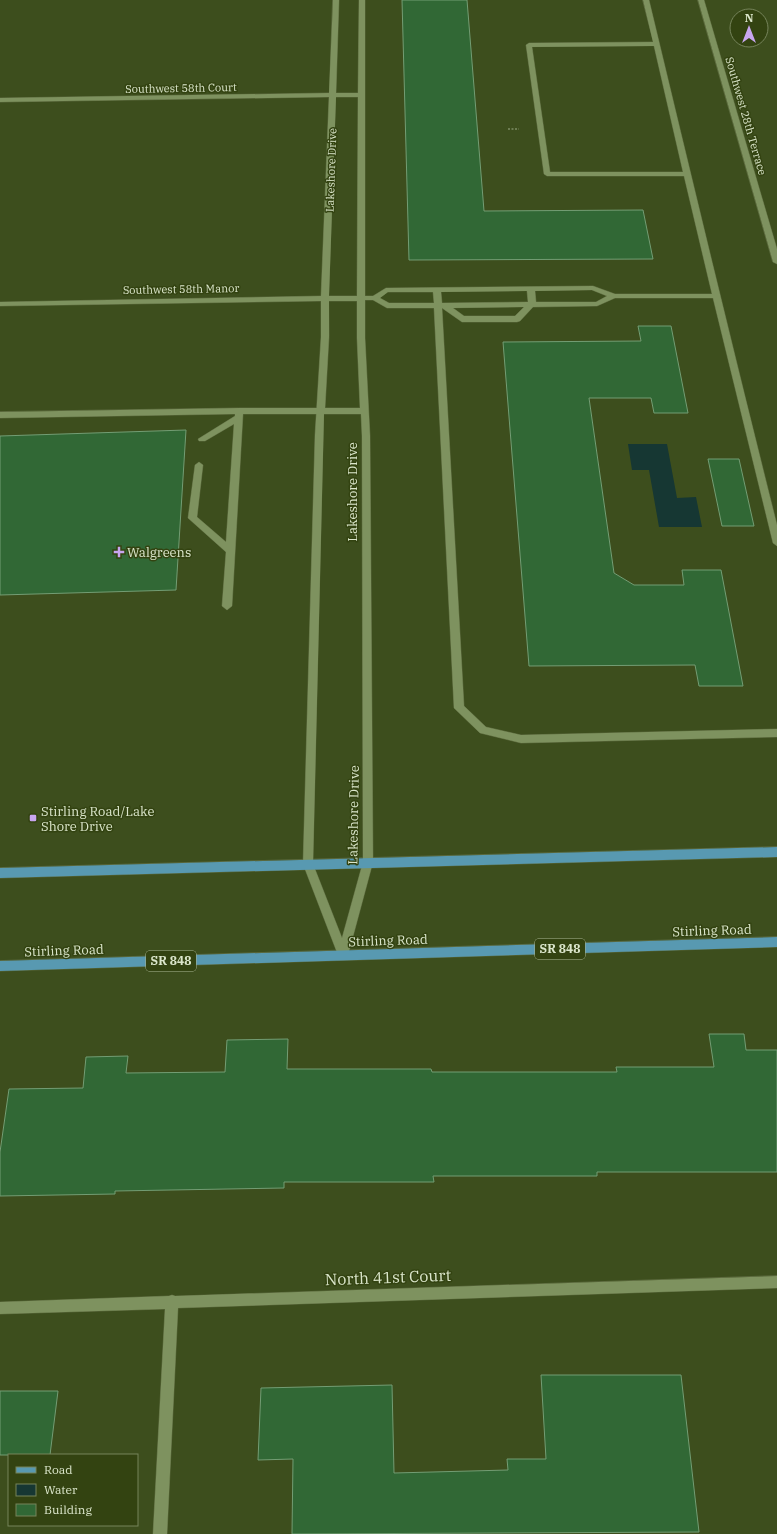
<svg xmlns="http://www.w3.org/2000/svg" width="777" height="1534" font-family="'IBM Plex Serif',serif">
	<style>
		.water { fill: #163733 }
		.building { fill: #316835; stroke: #739d74 }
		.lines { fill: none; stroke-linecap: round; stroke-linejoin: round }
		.service-casing { stroke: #5b693d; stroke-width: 1 }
		.minor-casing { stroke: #5b693d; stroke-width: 1 }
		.primary-casing { stroke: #5b693d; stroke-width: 1 }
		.path { stroke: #6d7d52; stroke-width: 2; stroke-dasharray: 2 1.5; stroke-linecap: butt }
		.service { fill: #7e925f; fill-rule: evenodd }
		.minor { fill: #7e925f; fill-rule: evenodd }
		.primary { fill: #5899b1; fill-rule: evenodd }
		.poi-dot { fill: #c8a6ef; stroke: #334311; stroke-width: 1.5 }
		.labels { text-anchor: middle; stroke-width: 3; stroke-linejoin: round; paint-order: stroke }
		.far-street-label { font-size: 11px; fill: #dbe6cb; stroke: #334311 }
		.shield { fill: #334311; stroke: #a9b593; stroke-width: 1 }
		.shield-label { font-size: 12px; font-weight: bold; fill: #dbe6cb }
		.street-label { font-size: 13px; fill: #dbe6cb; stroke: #334311 }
		.poi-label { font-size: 13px; fill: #dbe6cb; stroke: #334311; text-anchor: start }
		.near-street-label { font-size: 16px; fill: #dbe6cb; stroke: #334311 }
	</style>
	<rect width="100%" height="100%" fill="#3d4e1d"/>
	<polygon class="water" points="628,444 667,444 677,498 696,497 702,527 659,527 649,470 632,470"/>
	<g class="building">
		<polygon points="402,0 467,0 484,211 643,210 653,259 409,260"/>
		<polygon points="638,326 671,326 688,413 654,413 651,398 589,398 614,573 634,585 684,585 682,570 721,570 743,686 699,686 695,665 529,666 503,342 641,341"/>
		<polygon points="186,430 176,590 0,595 0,436"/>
		<polygon points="708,459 739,459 754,526 722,526"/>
		<polygon points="709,1034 744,1034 746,1050 777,1050 777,1172 597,1172 597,1176 433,1176 434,1182 284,1182 284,1188 115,1191 115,1194 0,1196 0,1152 9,1089 83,1088 86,1057 128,1056 126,1073 225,1072 227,1040 288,1039 287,1069 431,1069 432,1072 617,1072 616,1067 714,1067"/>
		<polygon points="541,1375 681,1375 699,1532 292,1534 293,1459 258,1460 261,1388 392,1385 394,1473 508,1470 507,1459 546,1459"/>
		<polygon points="0,1391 58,1391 50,1455 0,1455"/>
	</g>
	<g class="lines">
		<defs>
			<g id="service">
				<path d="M643 0H649C691 175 733 350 777 525V546L773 543 713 298H615L597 306 533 307 520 321 517 322H462L442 308 464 706 486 727 521 735 777 729V737L521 743 480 733 454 708 434 308H387L373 300H361L357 298 361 296H373L386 288 593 286 615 294H712L684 176H547L544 174 526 45 529 43 653 42ZM654 46 683 172H550L532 47ZM592 290 607 296 596 302H536L535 291ZM527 291 528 302 442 303 441 292ZM388 292H433L434 303H389L380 298ZM524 307 515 316H464L453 308Z"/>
				<polygon points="239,408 321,408 325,411 321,414 243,414 232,606 227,610 222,606 226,552 188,518 195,465 199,462 203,465 197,517 226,542 234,424 205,441 199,441 198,439 235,416 235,414 0,418 0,412"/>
			</g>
			<g id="minor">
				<path d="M333 0H339L336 93H358L359 0H365V338L370 436 373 862 348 955 347 959 343 960 339 959 338 955 303 864 315 435 321 337V301L0 306V302L321 296 329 97 0 102V98L329 93ZM336 97H358L357 296H329ZM329 301H357V338L360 408H325L329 337ZM324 414H361L362 436 363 862 342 938 313 864Z"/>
				<polygon points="698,0 704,0 777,249 777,264 773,262"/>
				<polygon points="777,1276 777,1288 178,1308 167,1534 153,1534 165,1309 0,1314 0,1302 169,1296 172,1295 175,1296"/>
			</g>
			<g id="primary">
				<polygon points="777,847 777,857 0,878 0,868"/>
				<polygon points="777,937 777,947 0,971 0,961"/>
			</g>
		</defs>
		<use href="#service" class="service-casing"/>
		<use href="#minor" class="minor-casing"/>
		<use href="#primary" class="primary-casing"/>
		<polyline class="path" points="508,129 519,129"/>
		<use href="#service" class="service"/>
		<use href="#minor" class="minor"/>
		<use href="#primary" class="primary"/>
	</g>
	<g class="poi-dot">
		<path d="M117 546h4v4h4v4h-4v4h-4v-4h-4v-4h4z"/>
		<rect x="29" y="814" width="8" height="8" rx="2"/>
	</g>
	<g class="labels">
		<g class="far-street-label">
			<text transform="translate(181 88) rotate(-1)" y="4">Southwest 58th Court</text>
			<text transform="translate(746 116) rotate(74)" y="4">Southwest 28th Terrace</text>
			<text transform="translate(331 170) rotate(-88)" y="4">Lakeshore Drive</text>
			<text transform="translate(181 289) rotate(-1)" y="4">Southwest 58th Manor</text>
		</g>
		<g class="shield">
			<rect x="535" y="939" width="50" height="20" rx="3"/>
			<rect x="146" y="951" width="50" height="20" rx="3"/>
		</g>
		<g class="shield-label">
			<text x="560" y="953">SR 848</text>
			<text x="171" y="965">SR 848</text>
		</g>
		<g class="street-label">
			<text transform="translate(352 492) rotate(-90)" y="5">Lakeshore Drive</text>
			<text transform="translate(353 815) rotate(-89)" y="5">Lakeshore Drive</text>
			<text transform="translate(712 930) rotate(-2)" y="5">Stirling Road</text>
			<text transform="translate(388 940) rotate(-2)" y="5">Stirling Road</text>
			<text transform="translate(64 950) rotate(-2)" y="5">Stirling Road</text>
		</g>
		<g class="poi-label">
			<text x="127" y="557">Walgreens</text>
			<text x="41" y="816">Stirling Road/Lake<tspan x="41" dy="15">Shore Drive</tspan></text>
		</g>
		<g class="near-street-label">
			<text transform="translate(388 1277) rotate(-2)" y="6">North 41st Court</text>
		</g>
	</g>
	<rect x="8" y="1454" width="130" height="72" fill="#334311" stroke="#76845b"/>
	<rect x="16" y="1467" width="20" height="6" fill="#5899b1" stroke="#76845b"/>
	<text x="44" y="1474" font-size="12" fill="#dbe6cb">Road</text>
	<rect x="16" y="1484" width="20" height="12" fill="#163733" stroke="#76845b"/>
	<text x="44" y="1494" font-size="12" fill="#dbe6cb">Water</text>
	<rect x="16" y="1504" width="20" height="12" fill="#316835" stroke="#76845b"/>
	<text x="44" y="1514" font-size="12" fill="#dbe6cb">Building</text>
	<g transform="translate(749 28)"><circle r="19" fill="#334311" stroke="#76845b"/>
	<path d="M0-3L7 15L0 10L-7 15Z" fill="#c8a6ef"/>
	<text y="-6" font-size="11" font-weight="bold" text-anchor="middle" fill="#dbe6cb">N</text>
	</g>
</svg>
